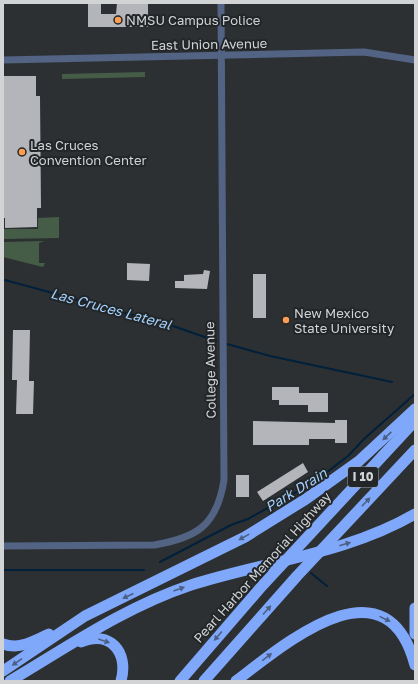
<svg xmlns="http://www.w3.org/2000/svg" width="418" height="684" font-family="'Golos Text',sans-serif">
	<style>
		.green { fill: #455d47 }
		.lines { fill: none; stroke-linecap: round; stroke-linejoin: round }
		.stream { stroke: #00203c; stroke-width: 2 }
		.building { fill: #b4b5ba }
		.minor { stroke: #526384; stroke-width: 7 }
		.highway { stroke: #80a8fa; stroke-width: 11 }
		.oneway { fill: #4c6086 }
		.poi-dot { fill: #fc9d53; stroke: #222628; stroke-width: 1.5 }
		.labels { text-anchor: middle; stroke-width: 4; stroke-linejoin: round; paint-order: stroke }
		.shield { fill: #222628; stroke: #9c9fa1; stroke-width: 1 }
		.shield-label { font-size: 12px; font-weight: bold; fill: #d1d3d5 }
		.poi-label { font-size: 13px; fill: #d1d3d5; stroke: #222628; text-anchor: start }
		.street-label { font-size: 13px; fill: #d1d3d5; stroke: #222628 }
		.water-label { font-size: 14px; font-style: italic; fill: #a3d1fd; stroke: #222628 }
	</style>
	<rect width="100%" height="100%" fill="#2c3032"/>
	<g class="green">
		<polygon points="145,72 145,77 62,79 62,74"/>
		<polygon points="59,217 59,238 4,239 4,229 38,229 38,218"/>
		<polygon points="44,241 39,243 39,263 45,263 43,267 3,257 3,242"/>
	</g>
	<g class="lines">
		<g class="stream">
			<polyline points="5,280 173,326 216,341"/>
			<polyline points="227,344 270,356 392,382"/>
			<polyline points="160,562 231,525 248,519 314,482 348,456 365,438 415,394"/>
			<polyline points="3,570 144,570"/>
			<polyline points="311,573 327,586"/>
		</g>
	</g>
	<g class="building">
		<polygon points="88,3 101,3 101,14 116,14 117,3 148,3 148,27 88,27"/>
		<polygon points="3,76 36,76 36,96 40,96 41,208 37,208 37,227 5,228 5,218 3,218"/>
		<polygon points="127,263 150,264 149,281 127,280"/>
		<polygon points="204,270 210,271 207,289 175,288 175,281 184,281 184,275 203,274"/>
		<rect x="253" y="274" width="13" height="44"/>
		<polygon points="13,330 30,330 29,381 34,381 33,414 16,414 17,380 12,380"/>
		<polygon points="272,387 299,387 299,393 328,393 328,412 308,412 308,405 279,405 279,400 272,400"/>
		<polygon points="335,420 347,420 347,443 335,443 335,439 309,439 309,445 253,445 253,421 335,423"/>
		<polygon points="303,463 308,472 263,501 257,492"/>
		<rect x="236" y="475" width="13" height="22"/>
	</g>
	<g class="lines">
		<g class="minor">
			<polyline points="3,60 364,52 415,60"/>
			<path d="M3 546 154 545C197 538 217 525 224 480L221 3"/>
		</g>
		<g class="highway">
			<polyline points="415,608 415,634"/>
			<path d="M81 642C110 630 129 652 121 681"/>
			<path d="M3 644C20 650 33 641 49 634"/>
			<polyline points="3,671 85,616 245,537 306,499 359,461 415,409"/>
			<path d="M10 681C69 646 125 607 191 585 266 561 346 554 415 514"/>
			<polyline points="180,681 262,586 415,421"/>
			<polyline points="204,681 297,576 415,450"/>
			<path d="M236 681C286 643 386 557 415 665"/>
		</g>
	</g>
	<defs><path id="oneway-solid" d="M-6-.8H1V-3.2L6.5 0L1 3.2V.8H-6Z"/></defs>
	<g class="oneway">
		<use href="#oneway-solid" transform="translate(387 436) rotate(137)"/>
		<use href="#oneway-solid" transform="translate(366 502) rotate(-46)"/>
		<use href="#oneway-solid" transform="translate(244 537) rotate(151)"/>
		<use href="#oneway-solid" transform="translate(345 544) rotate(-16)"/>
		<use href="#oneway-solid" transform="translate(179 589) rotate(-20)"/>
		<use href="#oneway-solid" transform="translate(128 596) rotate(155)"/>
		<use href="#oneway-solid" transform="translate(267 610) rotate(-48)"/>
		<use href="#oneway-solid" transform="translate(385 619) rotate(26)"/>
		<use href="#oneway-solid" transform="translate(218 636) rotate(131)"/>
		<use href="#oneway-solid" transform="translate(104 641) rotate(19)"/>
		<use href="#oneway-solid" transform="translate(267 657) rotate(-37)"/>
		<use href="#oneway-solid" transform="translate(17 662) rotate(146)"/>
	</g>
	<g class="poi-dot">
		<circle cx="118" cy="20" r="4"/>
		<circle cx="22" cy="152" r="4"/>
		<circle cx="286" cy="320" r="4"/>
	</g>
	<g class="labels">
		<rect class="shield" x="348" y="467" width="30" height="20" rx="3"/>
		<g class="shield-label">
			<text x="363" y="481">I 10</text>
		</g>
		<g class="poi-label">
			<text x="126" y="25">NMSU Campus Police</text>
			<text x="30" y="150">Las Cruces<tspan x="30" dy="15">Convention Center</tspan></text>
			<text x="294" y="318">New Mexico<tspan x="294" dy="15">State University</tspan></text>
		</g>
		<g class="street-label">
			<text transform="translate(209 44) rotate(-1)" y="5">East Union Avenue</text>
			<text transform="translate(210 370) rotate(-91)" y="5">College Avenue</text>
			<text transform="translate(262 567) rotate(-48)" y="5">Pearl Harbor Memorial Highway</text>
		</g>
		<g class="water-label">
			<text transform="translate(111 309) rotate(15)" y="5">Las Cruces Lateral</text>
			<text transform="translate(296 490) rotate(-32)" y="5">Park Drain</text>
		</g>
	</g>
	<rect width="418" height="684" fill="none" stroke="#d1d3d5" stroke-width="8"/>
</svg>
